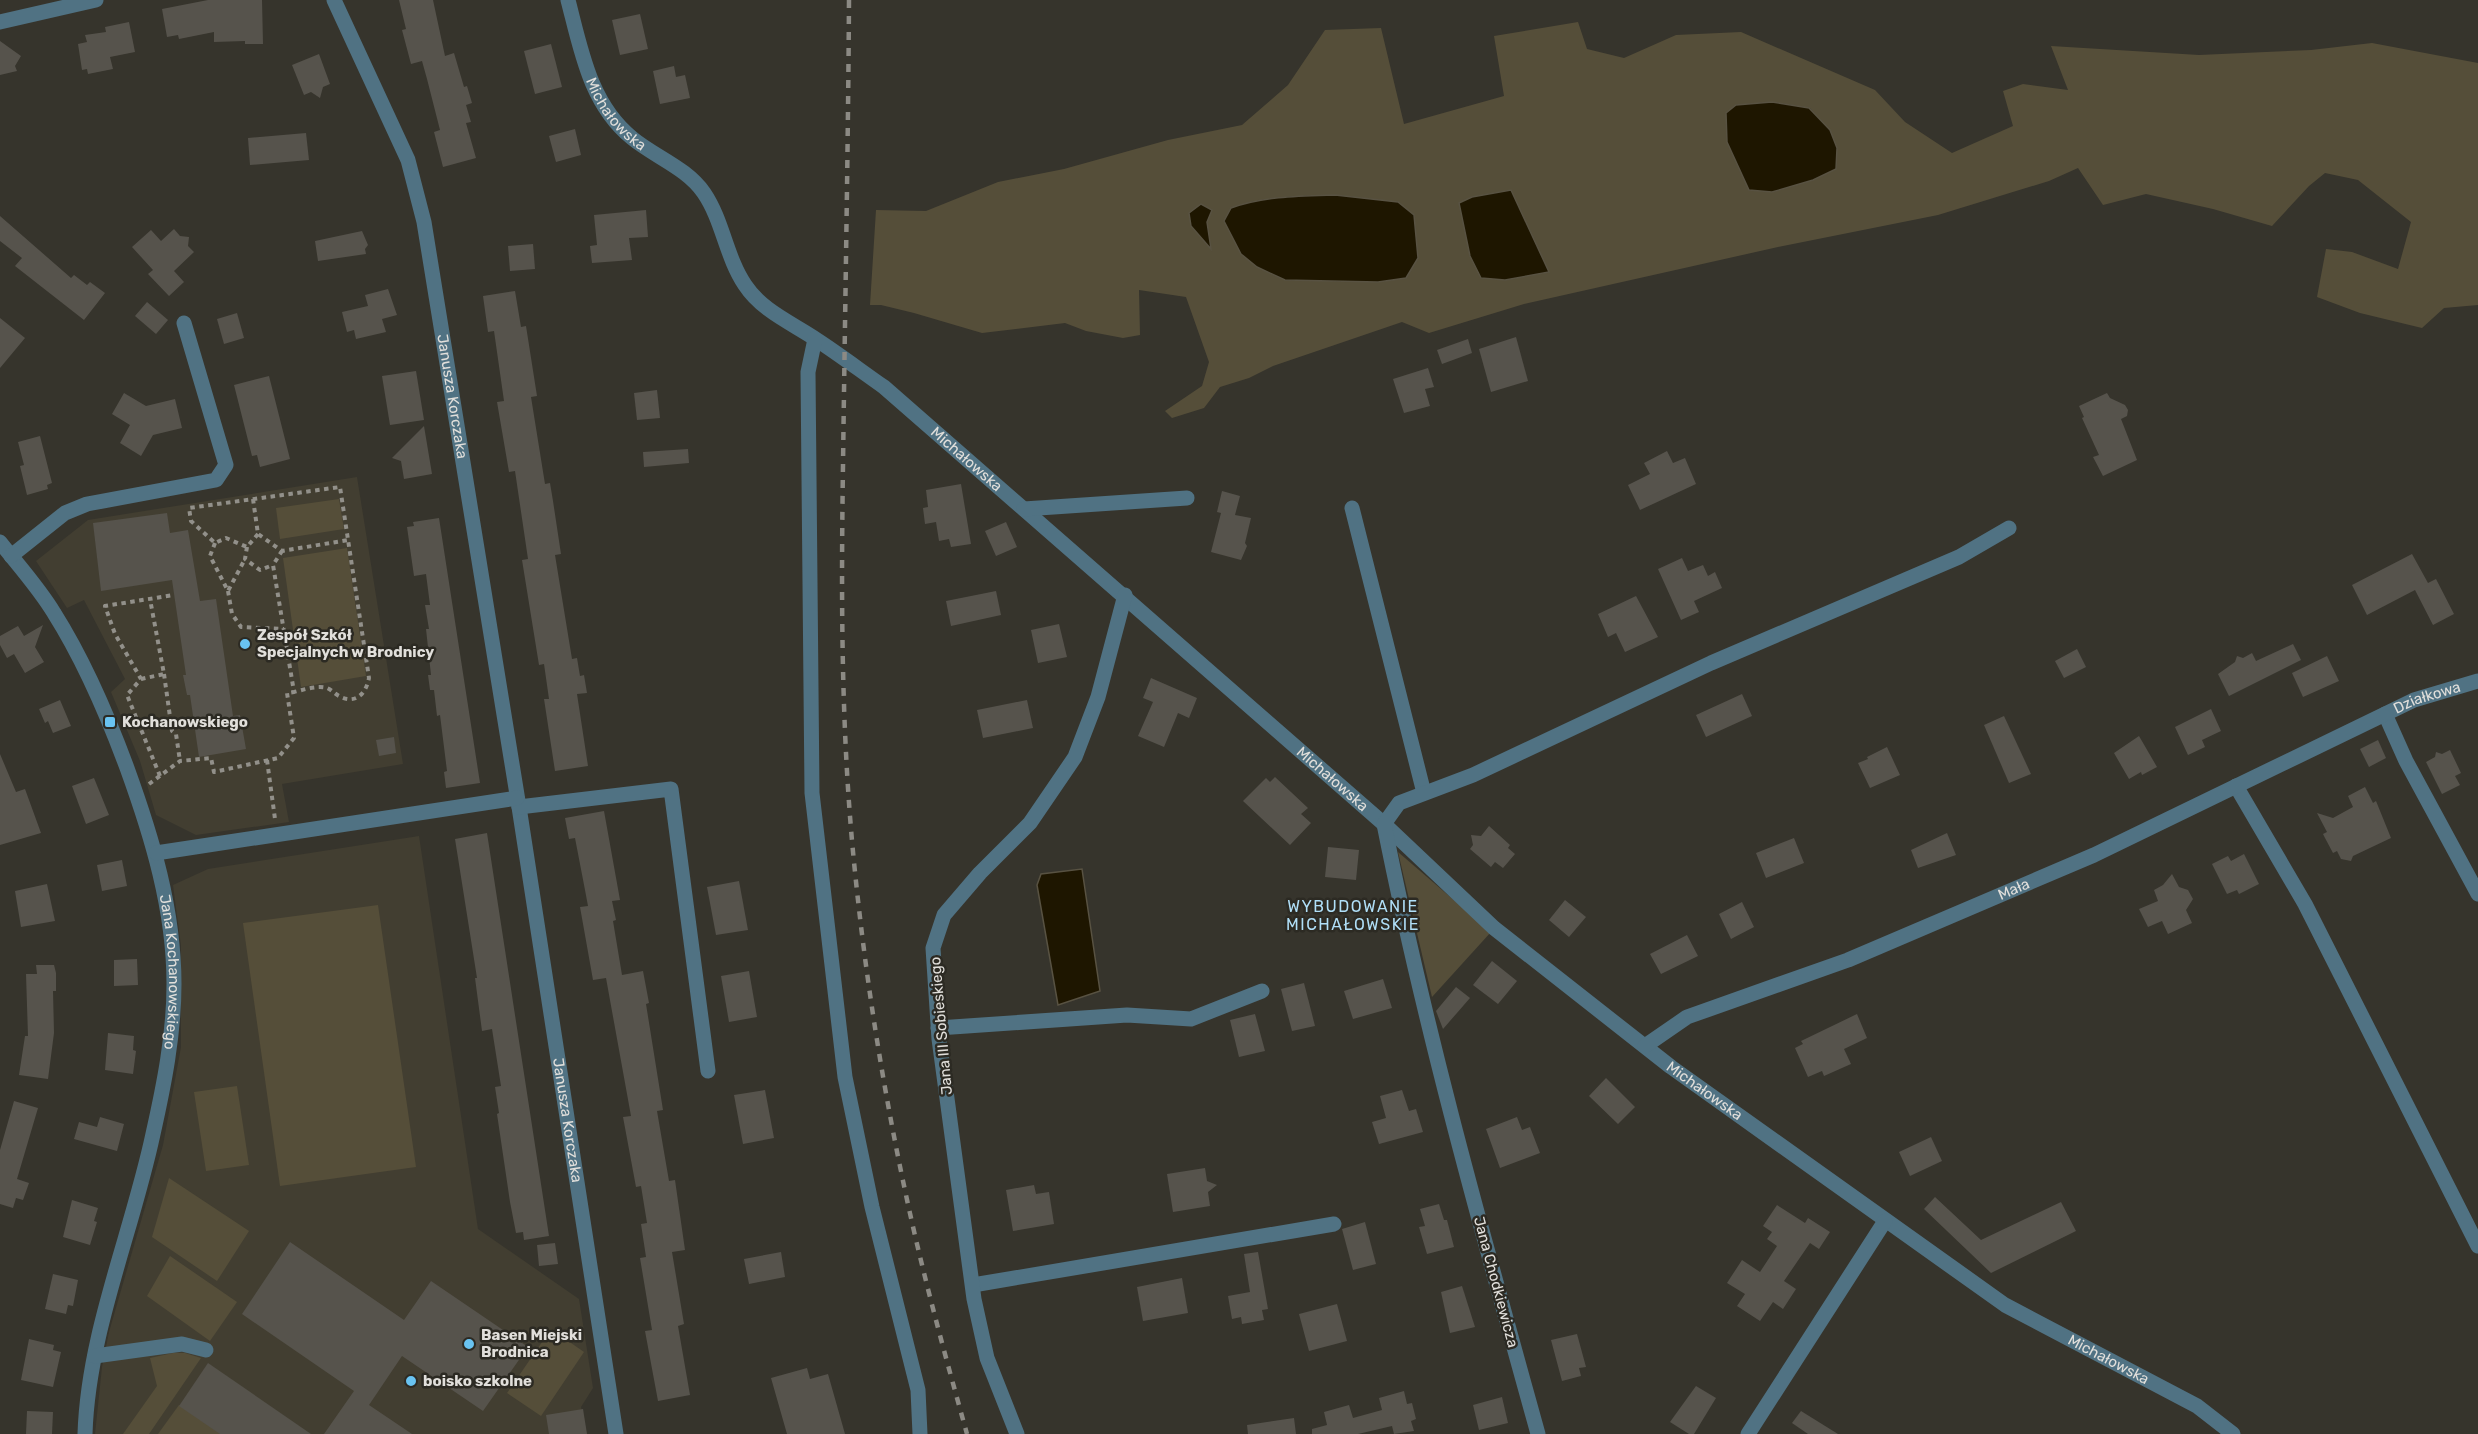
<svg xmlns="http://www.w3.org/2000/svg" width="2478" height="1434" font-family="Rubik,sans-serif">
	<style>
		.built { fill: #423e31 }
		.green { fill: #554e39; fill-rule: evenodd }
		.water { fill: #1e1600; stroke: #585242; stroke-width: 1.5 }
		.building { fill: #56534c }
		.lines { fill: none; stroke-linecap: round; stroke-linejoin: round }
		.path { stroke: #92908a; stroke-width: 4; stroke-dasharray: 4.5 4.5; stroke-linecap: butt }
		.minor { stroke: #507283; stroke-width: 15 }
		.rail { stroke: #8c8a84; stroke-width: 4.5; stroke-dasharray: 8 8; stroke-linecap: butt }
		.poi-dot { fill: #69c3f1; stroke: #2c2a23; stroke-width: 2 }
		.labels { text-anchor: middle; stroke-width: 5; stroke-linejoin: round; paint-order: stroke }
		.street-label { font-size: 15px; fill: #e1dfdb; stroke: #2c2a23 }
		.poi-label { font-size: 15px; font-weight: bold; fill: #e1dfdb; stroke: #2c2a23; text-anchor: start }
		.neighbourhood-label { font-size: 16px; letter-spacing: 1.5px; fill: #b0dff8; stroke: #2c2a23 }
	</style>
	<rect width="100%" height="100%" fill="#36342c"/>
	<g class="built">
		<polygon points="357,477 403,764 282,784 289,822 196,835 156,815 140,761 111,692 125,679 84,600 67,608 36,561 88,520"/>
		<polygon points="419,836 478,1229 579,1299 593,1388 581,1407 587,1434 95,1434 102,1367 109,1332 163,1145 181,1047 181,946 173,885 208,869"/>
	</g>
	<g class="green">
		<path d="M1578 22 1587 49 1624 58 1676 35 1741 32 1875 90 1905 122 1952 153 2013 126 2003 91 2023 84 2068 90 2051 46 2199 55 2311 50 2372 43 2478 63V305L2444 308 2422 328 2360 313 2317 297 2326 249 2352 252 2398 269 2411 222 2358 180 2325 173 2309 186 2272 226 2213 209 2146 194 2103 205 2078 168 2049 181 1938 215 1778 247 1524 304 1429 333 1402 322 1273 366 1249 378 1220 387 1204 408 1172 418 1165 411 1202 386 1209 362 1186 297 1139 290 1140 335 1123 338 1086 331 1065 323 982 333 914 313 881 305H870L876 210 926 211 998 182 1064 169 1168 140 1242 125 1288 85 1325 30 1381 28 1404 124 1504 96 1494 36ZM1773 102 1810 108 1830 131 1837 148 1749 189 1727 142 1736 105ZM1335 195 1398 202 1406 278 1378 282 1285 280 1224 221 1232 208C1265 196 1300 196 1335 195Z"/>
		<polygon points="339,499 344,529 280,539 276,508"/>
		<polygon points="347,548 366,676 301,687 283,558"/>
		<polygon points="1398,852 1491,932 1432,997"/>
		<polygon points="378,905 416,1167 280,1186 243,923"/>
		<polygon points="237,1086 249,1165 206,1171 194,1092"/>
		<polygon points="169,1178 249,1231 217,1281 152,1237"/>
		<polygon points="170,1256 237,1302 210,1341 147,1296"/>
		<polygon points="551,1329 584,1352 541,1416 507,1393"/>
		<polygon points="173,1353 185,1353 201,1358 149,1434 123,1434 157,1386 150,1358"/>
		<polygon points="179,1405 221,1434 158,1434"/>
	</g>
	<g class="water">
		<polygon points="1772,102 1809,108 1830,130 1837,148 1836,169 1813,180 1772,192 1749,190 1727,142 1726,113 1736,105"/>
		<polygon points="1511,190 1549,272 1505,280 1481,278 1470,256 1459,203 1472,197"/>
		<path d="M1335 195 1398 202 1414 215 1418 258 1406 278 1378 282 1285 280 1257 267 1241 254 1224 221 1231 208C1265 196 1300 196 1335 195Z"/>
		<polygon points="1201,204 1212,210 1207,222 1211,249 1191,226 1189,213"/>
		<polygon points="1082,869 1100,991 1058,1005 1037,885 1041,874"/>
	</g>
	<g class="building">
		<polygon points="208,0 262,0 263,44 245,44 245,41 214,42 214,32 179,39 178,35 167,37 162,9"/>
		<polygon points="399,0 433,0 445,56 454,53 464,87 467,86 472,103 466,105 471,122 466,123 476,158 443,167 434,132 440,130 427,79 422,61 411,64 402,30 406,29"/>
		<polygon points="640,14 648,49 620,55 612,20"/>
		<polygon points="129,22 135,52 110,57 113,69 88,74 87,69 82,70 78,44 87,42 85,35 106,32 105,27"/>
		<polygon points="0,41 21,56 15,66 17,71 0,75"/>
		<polygon points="551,44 562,87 535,94 524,51"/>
		<polygon points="319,54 330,84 323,87 320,98 311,92 304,95 292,65"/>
		<polygon points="674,66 676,77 685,75 690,98 660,104 653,71"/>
		<polygon points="575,129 581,155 556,162 549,136"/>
		<polygon points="306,133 309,160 250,165 248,138"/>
		<polygon points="646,210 648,237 629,238 632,260 592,263 590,246 597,245 594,215"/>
		<polygon points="0,216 71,278 74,275 87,285 90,282 105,293 84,320 15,266 22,258 0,241"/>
		<polygon points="174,229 180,236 189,237 188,246 194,252 174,271 184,282 169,296 148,274 153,270 132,247 151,230 161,241"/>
		<polygon points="362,231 368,245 365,249 366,254 318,261 315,241"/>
		<polygon points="533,244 535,269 510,271 508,246"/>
		<polygon points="388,289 397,315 382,319 386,332 356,339 354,330 347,332 342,312 368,306 365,295"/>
		<polygon points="515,291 521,327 526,326 537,396 531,397 545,484 550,483 553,501 561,554 555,555 572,659 577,658 580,676 584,675 587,693 577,694 588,766 555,771 544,699 549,699 544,664 539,665 522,560 528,559 515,471 509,472 497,402 504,401 494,331 488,332 483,296"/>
		<polygon points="147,302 168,320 156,334 135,316"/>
		<polygon points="237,313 244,338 224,344 217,319"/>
		<polygon points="0,318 25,338 0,368"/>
		<polygon points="1516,337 1528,381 1491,392 1479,349"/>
		<polygon points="1468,339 1472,353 1442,364 1437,350"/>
		<polygon points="1428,368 1434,387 1425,389 1430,406 1404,413 1393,379"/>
		<polygon points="416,371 424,420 390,425 382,376"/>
		<polygon points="269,376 290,459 260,467 257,455 252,456 234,385"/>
		<polygon points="657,390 660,418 637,420 634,393"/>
		<polygon points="124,393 146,406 175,399 182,428 153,435 141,456 120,443 130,425 112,414"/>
		<polygon points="2107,393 2110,398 2125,405 2128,410 2127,416 2121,419 2137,460 2103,476 2093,457 2099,455 2082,418 2084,417 2079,406"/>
		<polygon points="424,426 432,474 404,479 401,461 392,458"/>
		<polygon points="40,436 52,483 47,485 48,489 27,495 20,466 24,465 18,442"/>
		<polygon points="688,449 689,463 644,467 643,452"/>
		<polygon points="1667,451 1673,463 1685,458 1696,484 1640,510 1628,485 1650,474 1644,463"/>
		<polygon points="961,484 971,544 951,547 949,539 939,541 936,522 925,524 923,508 928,507 926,490"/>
		<polygon points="1222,491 1240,496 1235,515 1251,518 1245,543 1247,546 1241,560 1211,552 1221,513 1217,512"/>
		<polygon points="167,513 170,533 188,530 200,601 216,599 233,716 240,715 246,749 199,757 190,695 187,695 183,675 186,675 172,580 101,591 93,523"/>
		<polygon points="439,518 480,783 446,788 444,772 447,771 440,715 437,716 434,690 430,690 428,675 431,675 426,629 429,629 425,605 430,605 426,574 414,576 407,527 414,526 413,522"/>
		<polygon points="1006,522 1017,547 996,556 985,531"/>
		<polygon points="2412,554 2428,583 2436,579 2454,614 2433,625 2415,590 2367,615 2352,585"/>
		<polygon points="1682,558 1688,571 1703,565 1708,576 1715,572 1722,588 1694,601 1699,612 1681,620 1658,569"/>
		<polygon points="996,591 1001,615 951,626 946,601"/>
		<polygon points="1636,596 1658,637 1625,652 1616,633 1608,637 1598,614"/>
		<polygon points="1059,624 1067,657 1038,663 1031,630"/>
		<polygon points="43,625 35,647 44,662 25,673 14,654 7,658 0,645 0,636 18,626 24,636"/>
		<polygon points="2293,644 2301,660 2229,696 2218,674 2235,662 2237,656 2243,658 2252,653 2256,661"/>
		<polygon points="2077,649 2086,667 2064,678 2055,661"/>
		<polygon points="2327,656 2339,681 2303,697 2292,673"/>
		<polygon points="1151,678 1197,698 1189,718 1178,713 1164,747 1138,736 1153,702 1143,698"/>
		<polygon points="1742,694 1752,716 1706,737 1696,715"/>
		<polygon points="60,700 71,726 53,733 48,721 45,723 39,709"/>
		<polygon points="1027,700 1033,728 983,738 977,710"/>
		<polygon points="2211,709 2221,731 2202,740 2205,747 2188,755 2175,727"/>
		<polygon points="2004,716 2031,774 2009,783 1984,725"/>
		<polygon points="2139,736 2157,767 2142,775 2141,772 2129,779 2114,753"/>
		<polygon points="394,737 396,753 379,756 376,740"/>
		<polygon points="2378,740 2386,758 2369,767 2360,749"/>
		<polygon points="1887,747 1900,775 1870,788 1858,763 1868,759 1867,757"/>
		<polygon points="2450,750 2461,773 2455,776 2460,785 2442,794 2426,762 2435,757 2436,752 2442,754"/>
		<polygon points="0,754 16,792 25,789 41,833 0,845"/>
		<polygon points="1275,777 1308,808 1301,814 1311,823 1290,845 1243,801 1266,778 1270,782"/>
		<polygon points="94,778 109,815 86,824 72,786"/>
		<polygon points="2365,787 2373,803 2376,801 2391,838 2353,856 2351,861 2341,859 2337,851 2333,853 2325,838 2323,834 2327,832 2317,813 2333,818 2353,807 2348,796"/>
		<polygon points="604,811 620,900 612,901 616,920 613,921 622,975 643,971 649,1003 646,1004 663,1110 657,1111 669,1181 675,1180 685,1250 672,1252 684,1324 678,1326 690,1395 658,1401 645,1331 652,1330 640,1258 646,1257 641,1224 647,1223 641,1186 636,1187 623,1117 631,1116 606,978 593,980 580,907 588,906 585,890 575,838 569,839 565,818"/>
		<polygon points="1489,826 1510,845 1508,848 1515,854 1503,868 1495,862 1491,867 1470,849 1473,845 1471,835 1481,836"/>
		<polygon points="487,833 549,1236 524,1240 523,1232 516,1233 510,1202 497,1114 499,1113 495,1087 501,1086 492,1029 482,1031 475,978 477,978 455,839"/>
		<polygon points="1947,833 1956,855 1918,868 1911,850"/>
		<polygon points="1794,838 1804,863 1766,878 1756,853"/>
		<polygon points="1328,847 1359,850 1356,880 1325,877"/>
		<polygon points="2244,854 2259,884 2239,894 2237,890 2227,894 2212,864 2228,856 2231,861"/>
		<polygon points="122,860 127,886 102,891 97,865"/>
		<polygon points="2172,874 2179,887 2188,890 2193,899 2186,910 2192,923 2168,934 2162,921 2148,927 2139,909 2158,901 2154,890 2163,885"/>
		<polygon points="739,881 748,930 716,935 707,887"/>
		<polygon points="47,884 55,921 21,927 15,891"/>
		<polygon points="1565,900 1586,917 1569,937 1549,920"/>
		<polygon points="1742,902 1754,927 1731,939 1719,914"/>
		<polygon points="1687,935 1698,956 1661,974 1650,954"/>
		<polygon points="137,959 138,985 114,986 114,960"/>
		<polygon points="1492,961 1517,981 1498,1004 1473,985"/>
		<polygon points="36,965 54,965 56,973 56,991 53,991 54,1033 48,1079 19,1075 25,1036 28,1036 26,974 37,974"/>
		<polygon points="749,971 757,1017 729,1022 721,976"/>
		<polygon points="1383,979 1392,1008 1353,1019 1344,991"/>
		<polygon points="1304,983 1315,1026 1292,1031 1281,989"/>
		<polygon points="1456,987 1470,998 1443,1029 1436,1011"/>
		<polygon points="1255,1014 1265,1051 1239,1057 1230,1020"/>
		<polygon points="1857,1014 1867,1038 1844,1049 1851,1064 1824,1076 1822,1071 1808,1077 1795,1048 1803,1044 1801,1041"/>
		<polygon points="108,1033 134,1036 133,1050 136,1051 133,1074 105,1070"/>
		<polygon points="1606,1078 1635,1107 1618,1124 1589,1096"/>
		<polygon points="765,1090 774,1138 743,1144 734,1095"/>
		<polygon points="1402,1090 1409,1111 1416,1109 1423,1132 1379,1144 1372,1122 1386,1118 1380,1096"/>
		<polygon points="14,1101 38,1108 17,1179 29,1183 23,1200 16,1198 13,1208 0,1204 0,1150"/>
		<polygon points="100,1117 124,1124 117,1151 74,1139 79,1122 97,1127"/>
		<polygon points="1517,1117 1522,1130 1530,1127 1540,1153 1500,1168 1486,1129"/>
		<polygon points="1931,1137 1942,1161 1910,1176 1899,1152"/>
		<polygon points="1205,1168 1207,1181 1217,1185 1208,1192 1210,1206 1173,1212 1167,1174"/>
		<polygon points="1034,1185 1036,1194 1049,1192 1054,1224 1013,1231 1006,1190"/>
		<polygon points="1935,1197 1981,1240 2061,1202 2076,1231 1991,1273 1924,1209"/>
		<polygon points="72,1200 98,1208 94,1221 97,1222 90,1245 63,1237"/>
		<polygon points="1439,1204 1444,1220 1447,1220 1454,1247 1427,1254 1419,1227 1425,1226 1420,1209"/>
		<polygon points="1777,1205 1805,1223 1808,1218 1830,1232 1819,1249 1810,1243 1784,1281 1796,1289 1783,1309 1773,1302 1760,1321 1737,1306 1745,1294 1727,1283 1742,1260 1760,1272 1777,1246 1767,1239 1772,1232 1763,1226"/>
		<polygon points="1365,1222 1376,1264 1353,1270 1342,1229"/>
		<polygon points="290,1242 404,1320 431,1281 528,1347 483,1411 402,1356 369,1405 412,1434 324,1434 354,1391 242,1314"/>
		<polygon points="555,1243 558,1264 539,1266 537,1245"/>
		<polygon points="781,1252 785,1277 749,1284 744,1259"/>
		<polygon points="1258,1252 1268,1309 1262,1310 1264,1320 1242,1324 1241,1317 1232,1319 1228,1296 1250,1292 1244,1254"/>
		<polygon points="53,1274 78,1280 73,1306 68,1305 66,1314 45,1309"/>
		<polygon points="1182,1278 1188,1313 1143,1321 1137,1287"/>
		<polygon points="1462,1286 1475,1327 1450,1333 1441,1292"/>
		<polygon points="1337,1304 1347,1341 1309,1351 1299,1314"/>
		<polygon points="1577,1334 1586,1367 1579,1368 1581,1376 1562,1381 1551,1340"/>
		<polygon points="29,1339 54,1345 53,1350 61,1352 53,1387 21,1380"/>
		<polygon points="208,1363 311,1434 220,1434 179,1406"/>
		<polygon points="807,1368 810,1379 828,1374 845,1434 787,1434 771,1378"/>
		<polygon points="1696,1386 1716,1398 1694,1434 1689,1434 1670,1422"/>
		<polygon points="1404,1391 1407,1404 1412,1403 1416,1419 1411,1421 1414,1431 1394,1434 1392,1426 1358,1434 1312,1434 1312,1429 1327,1425 1324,1412 1349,1405 1353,1418 1382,1410 1379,1398"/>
		<polygon points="1502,1397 1508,1423 1479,1430 1473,1405"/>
		<polygon points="583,1409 587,1434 549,1434 546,1415"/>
		<polygon points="27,1411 53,1412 52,1434 26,1434"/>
		<polygon points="1801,1411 1838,1434 1808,1434 1792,1423"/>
		<polygon points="1294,1418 1296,1434 1248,1434 1247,1425"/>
	</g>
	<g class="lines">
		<g class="path">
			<polyline points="253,499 258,534 282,551 348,540"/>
			<path d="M258 534 247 547 226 538 215 543 191 521 189 508 340 487 369 678C366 694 355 705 339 696 335 694 332 690 327 688 317 685 303 690 294 692L273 565 282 551"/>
			<polyline points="215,543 210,556 228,591 245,559"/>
			<polyline points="247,547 245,559 260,570 273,565"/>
			<polyline points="228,591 232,614 241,627 284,629"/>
			<polyline points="164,674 172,731 176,734 180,761"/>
			<polyline points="141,679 164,674 150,599"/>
			<polyline points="267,760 275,819"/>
			<polyline points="160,776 127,695 141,679 115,634 105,606 174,595"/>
			<polyline points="149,784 180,761 211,758 214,772 278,758 294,738 287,693 294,692"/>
		</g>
		<g class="minor">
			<path id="s1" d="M334 0 408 160 424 222 519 807 616 1434"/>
			<path id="s2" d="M568 0C581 50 590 104 632 138 655 157 687 168 704 193 723 221 726 257 745 285 762 311 792 323 817 340 840 355 861 371 884 387L1384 824 1494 928 1671 1067 2005 1305 2197 1406 2233 1434"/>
			<polyline points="0,22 96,0"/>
			<polyline points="815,339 808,372 812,793 845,1077 872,1207 918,1390 920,1434"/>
			<polyline points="1352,508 1424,793"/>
			<polyline points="1024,509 1187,498"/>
			<path id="s3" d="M0 542C18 565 39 588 54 613 85 662 107 714 127 768 152 837 174 909 174 984 174 1035 164 1085 153 1134 132 1233 88 1333 85 1434"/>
			<polyline points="11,556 65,513 87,504 216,480 226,465 184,323"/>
			<polyline points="2385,714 2406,761 2478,894"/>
			<polyline points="2236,786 2305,904 2478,1246"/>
			<polyline points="519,807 671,789 708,1071"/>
			<polyline points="156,853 517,798"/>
			<polyline points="938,1028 1127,1015 1191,1019 1262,991"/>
			<path id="s4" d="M1645 1046 1687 1017 1848 960 2094 855 2414 700 2478 681"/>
			<polyline points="973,1285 1334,1224"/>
			<polyline points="95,1356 182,1344 206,1350"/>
			<polyline points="1017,1434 987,1358 974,1299 939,1039 933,948 944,915 980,873 1030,823 1075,757 1098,697 1125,595"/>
			<path d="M1538 1434C1482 1232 1425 1030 1384 824L1399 803 1473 775 1711 663 1959 557 2009 528"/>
			<polyline points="1748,1434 1885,1221"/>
		</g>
		<path class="rail" d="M849 0C848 155 845 310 843 465 841 600 841 737 855 872 866 980 883 1088 906 1195 923 1275 945 1355 967 1434"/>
	</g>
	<g class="poi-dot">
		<circle cx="245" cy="644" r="6"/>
		<rect x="104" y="716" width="12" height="12" rx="3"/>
		<circle cx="469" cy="1344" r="6"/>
		<circle cx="411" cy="1381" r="6"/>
	</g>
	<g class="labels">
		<g class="street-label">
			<text dy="5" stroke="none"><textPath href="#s2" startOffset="126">Michałowska</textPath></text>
			<text dy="5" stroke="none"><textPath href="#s1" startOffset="417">Janusza Korczaka</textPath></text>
			<text dy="5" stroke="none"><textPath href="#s2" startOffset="630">Michałowska</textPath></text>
			<text dy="5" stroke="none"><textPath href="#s4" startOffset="858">Działkowa</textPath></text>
			<text dy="5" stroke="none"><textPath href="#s2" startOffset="1116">Michałowska</textPath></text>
			<text dy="5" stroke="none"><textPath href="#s4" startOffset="402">Mała</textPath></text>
			<text dy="5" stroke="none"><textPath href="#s3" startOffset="471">Jana Kochanowskiego</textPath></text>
			<text transform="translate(941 1026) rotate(-95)" y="5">Jana III Sobieskiego</text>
			<text dy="5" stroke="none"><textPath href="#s2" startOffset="1602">Michałowska</textPath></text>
			<text dy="5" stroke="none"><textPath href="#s1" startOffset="1150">Janusza Korczaka</textPath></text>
			<text transform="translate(1496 1282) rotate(75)" y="5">Jana Chodkiewicza</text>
			<text dy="5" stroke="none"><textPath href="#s2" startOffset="2088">Michałowska</textPath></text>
		</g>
		<g class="poi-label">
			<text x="257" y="640">Zespół Szkół<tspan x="257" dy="17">Specjalnych w Brodnicy</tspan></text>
			<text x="122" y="727">Kochanowskiego</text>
			<text x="481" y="1340">Basen Miejski<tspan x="481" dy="17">Brodnica</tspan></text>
			<text x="423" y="1386">boisko szkolne</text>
		</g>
		<g class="neighbourhood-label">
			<text x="1353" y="912">WYBUDOWANIE<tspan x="1353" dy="18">MICHAŁOWSKIE</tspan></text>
		</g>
	</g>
</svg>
